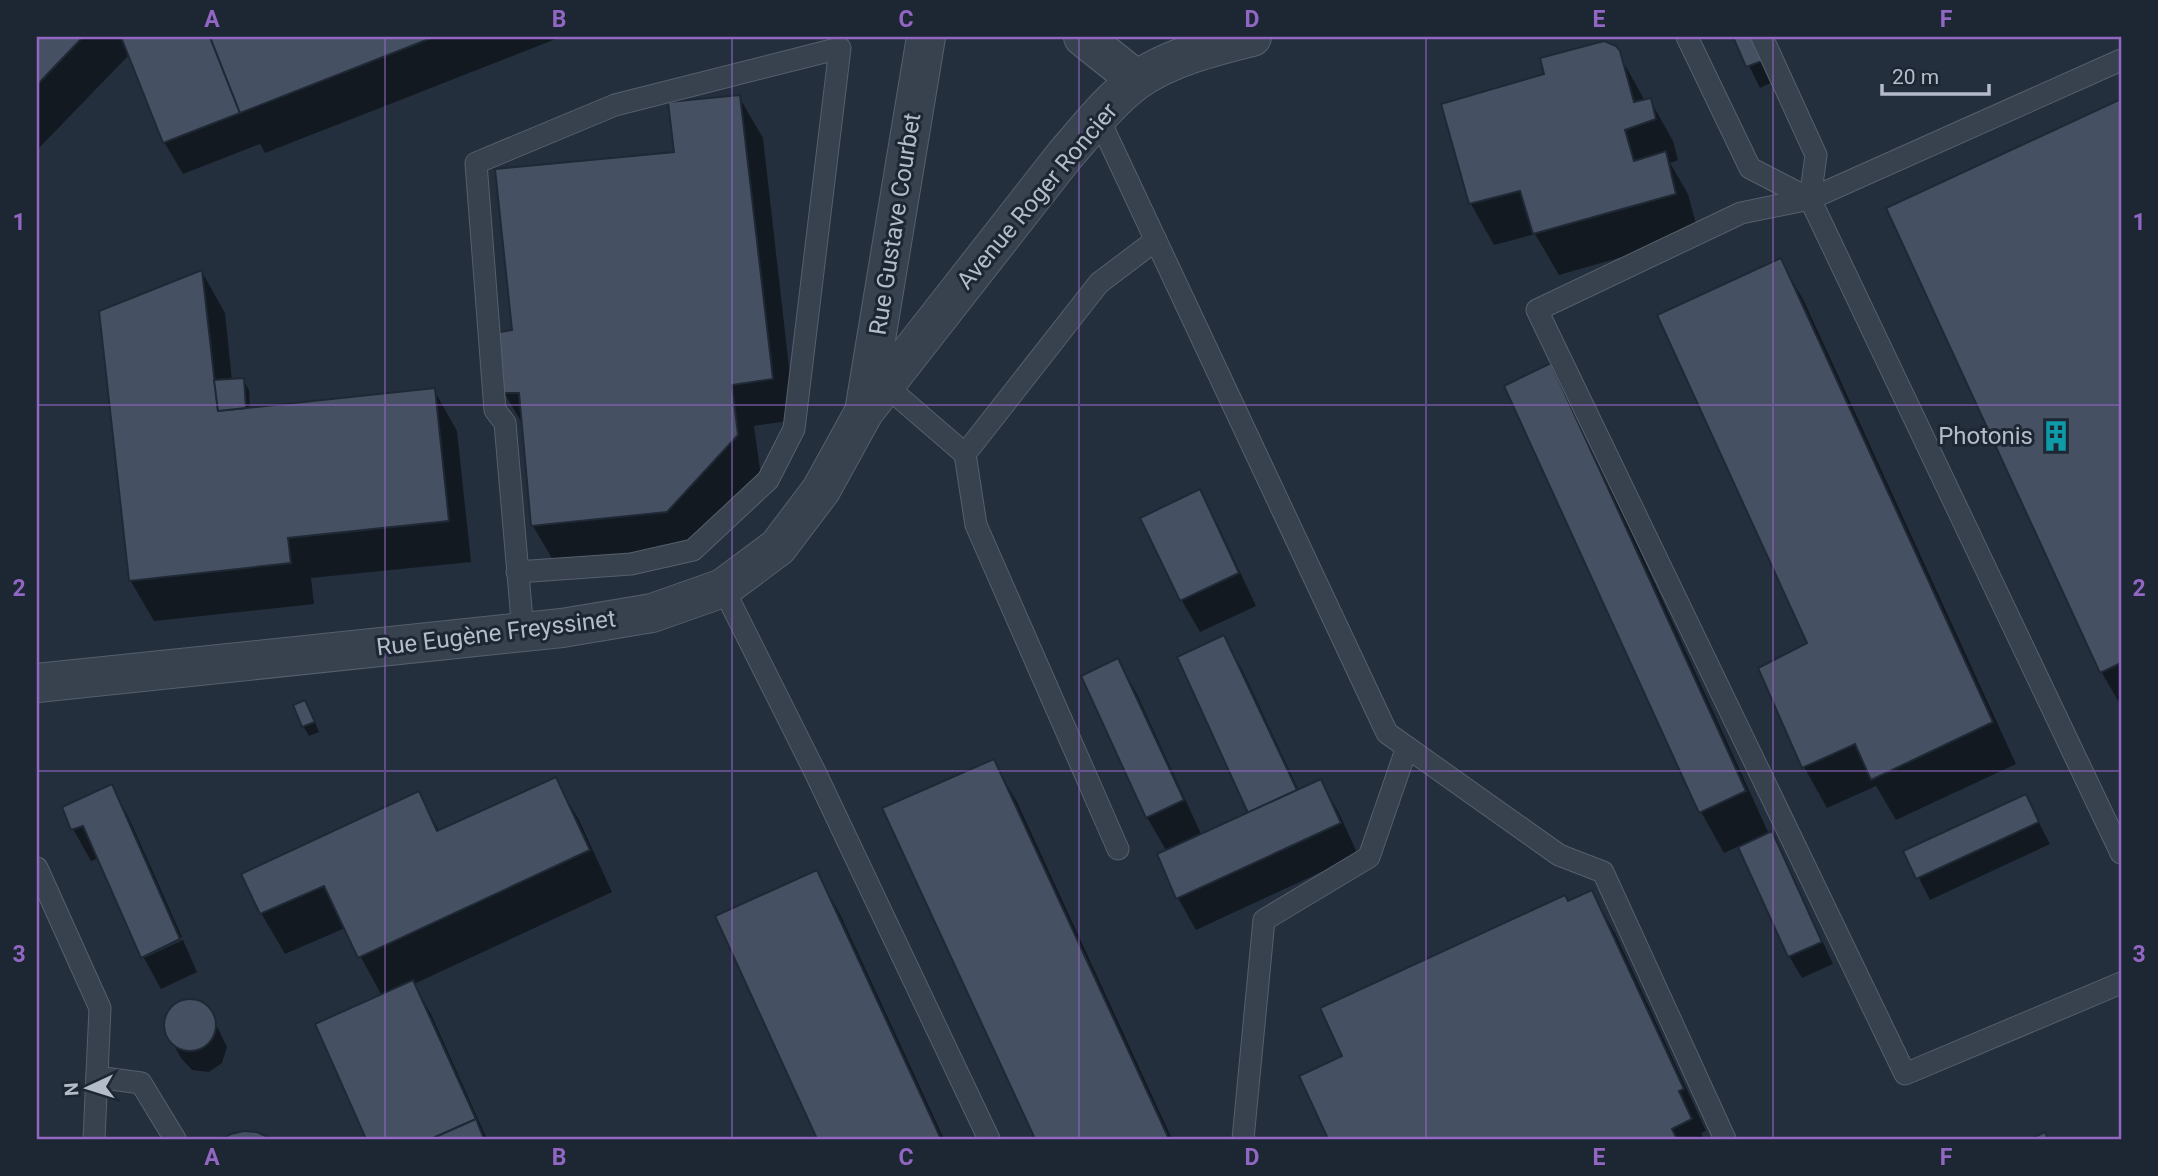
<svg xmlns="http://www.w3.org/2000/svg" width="2158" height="1176" font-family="Roboto,sans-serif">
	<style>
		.shadow { fill: #0007 }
		.building { fill: #455162; stroke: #1f2835; stroke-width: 2 }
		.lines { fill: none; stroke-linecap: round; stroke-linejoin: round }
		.service-casing { stroke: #565f6c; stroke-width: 23 }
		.minor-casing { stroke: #565f6c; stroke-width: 40 }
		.tertiary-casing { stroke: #565f6c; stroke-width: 40 }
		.service { stroke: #38414e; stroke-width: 21 }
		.minor { stroke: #38414e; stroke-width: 38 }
		.tertiary { stroke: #38414e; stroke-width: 38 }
		.grid { fill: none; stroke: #9266c3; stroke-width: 2; stroke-opacity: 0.55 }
		.labels { text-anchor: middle; stroke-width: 6; stroke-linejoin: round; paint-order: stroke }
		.street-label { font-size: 24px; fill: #b4bcc9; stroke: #1d2633 }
		.poi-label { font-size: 24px; fill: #b4bcc9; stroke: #1d2633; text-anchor: end }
		.neatline { fill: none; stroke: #9266c3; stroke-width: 2.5 }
		.grid-label { font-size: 23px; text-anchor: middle; font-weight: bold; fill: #9266c3 }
	</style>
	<rect width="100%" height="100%" fill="#242f3e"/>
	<g class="shadow">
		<polygon points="37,37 561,37 265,153 260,144 183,174 164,142 130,54 37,150"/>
		<polygon points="1735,37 1755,37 1775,81 1760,88"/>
		<polygon points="1615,47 1645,101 1650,100 1673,141 1678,160 1670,163 1688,194 1699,235 1559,275 1535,234 1494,245 1471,204 1443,105 1546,75"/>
		<polygon points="739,97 763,138 795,420 754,426 761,477 691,553 557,567 533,526 523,425 504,392 514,332 676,153"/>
		<polygon points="2121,101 2121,706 2102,673 1888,209"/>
		<polygon points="1780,260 1804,301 2016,764 1896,820 1876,786 1827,808 1804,767 1809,644"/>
		<polygon points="202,272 225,313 232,381 243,380 249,390 250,409 434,390 457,431 471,562 311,578 314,604 154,621 130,580"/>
		<polygon points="1550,365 1574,406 1769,834 1771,834 1783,855 1833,964 1802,978 1789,956 1739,846 1724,853 1701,812"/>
		<polygon points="1199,492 1217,523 1256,606 1200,632 1182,601 1142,519"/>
		<polygon points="1223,638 1242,669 1299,791 1321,782 1339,813 1358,855 1196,930 1178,898 1167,852 1147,817 1118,660 1136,692 1202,836 1251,814"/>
		<polygon points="311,712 319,732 309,736 303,726"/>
		<polygon points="993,761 1017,802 1172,1139 1037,1139 885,809"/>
		<polygon points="555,779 579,820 612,892 414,984 431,1014 487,1139 368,1139 317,1025 382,996 345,928 285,954 261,913 418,794 440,832"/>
		<polygon points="111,786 129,818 182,937 143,955 143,957 99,858 91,861 73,829"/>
		<polygon points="2025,796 2050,844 1930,900 1906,852"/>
		<polygon points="817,873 840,914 944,1139 819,1139 717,917"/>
		<polygon points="1591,892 1615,933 1706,1131 1701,1133 1704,1139 1330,1139 1301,1077 1344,1057 1568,903"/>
		<polygon points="183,940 197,972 161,989 144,958"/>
		<polygon points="188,1001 203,1005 209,1010 227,1047 222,1063 209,1072 192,1070 181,1058 168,1035 166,1027 169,1012 181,1003"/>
	</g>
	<g class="building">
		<polygon points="37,37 83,37 37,85"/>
		<polygon points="121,37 210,37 240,113 163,143"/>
		<polygon points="210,37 434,37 240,113"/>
		<polygon points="1733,37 1754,37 1765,60 1746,67"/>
		<polygon points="1604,41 1616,46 1620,51 1634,102 1651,98 1656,119 1625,130 1634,161 1666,151 1676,194 1533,234 1520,191 1469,204 1441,104 1544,74 1540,58"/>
		<polygon points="740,95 773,379 732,385 738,435 667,512 531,526 519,393 503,393 495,333 512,330 495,169 674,152 668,102"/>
		<polygon points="2121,99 2121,663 2100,673 1886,208"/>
		<polygon points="1781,258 1993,722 1871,780 1855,744 1802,768 1758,668 1807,643 1657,315"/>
		<polygon points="202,270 218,411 435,388 449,521 288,538 291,563 129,581 99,311"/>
		<polygon points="1551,363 1746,791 1699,813 1504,386"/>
		<polygon points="244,378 246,408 218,411 214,380"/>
		<polygon points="1200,489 1239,573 1180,601 1140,518"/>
		<polygon points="1224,635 1297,790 1248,813 1177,657"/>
		<polygon points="1118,658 1184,800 1146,818 1081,676"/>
		<polygon points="305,700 315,722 302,727 293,705"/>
		<polygon points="994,759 1169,1139 1035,1139 882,808"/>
		<polygon points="556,777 590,850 358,958 324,886 260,914 241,874 419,791 437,831"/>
		<polygon points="1321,779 1341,823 1176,899 1157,854"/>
		<polygon points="112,784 180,939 141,958 83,826 71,830 62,807"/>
		<polygon points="2026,794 2039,822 1916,879 1903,851"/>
		<polygon points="1772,831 1822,942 1788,957 1738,847"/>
		<polygon points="817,870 941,1139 817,1139 715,916"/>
		<polygon points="1592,890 1684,1089 1679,1091 1692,1119 1672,1129 1677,1139 1328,1139 1299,1076 1342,1056 1320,1008 1565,895 1568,901"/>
		<polygon points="413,980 476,1119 431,1139 366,1139 315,1024"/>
		<circle cx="190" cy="1025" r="26"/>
		<polygon points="476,1119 484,1139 431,1139"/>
		<polygon points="244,1131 257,1132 272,1139 222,1139 231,1134"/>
		<polygon points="2045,1132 2048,1139 2030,1139"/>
	</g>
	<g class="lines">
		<defs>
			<g id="service">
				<polyline points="1687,37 1750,168 1810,199"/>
				<polyline points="1762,37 1816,155 1810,199 2121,853"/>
				<polyline points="2121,60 1810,199 1741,213 1537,310 1905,1074 2121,983"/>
				<polyline points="1098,117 1387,733 1559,855 1603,872 1725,1139"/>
				<polyline points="885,385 965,454 1099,283 1156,240"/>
				<polyline points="965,454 976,525 1118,849"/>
				<polyline points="517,572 631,564 693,550 768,480 794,429 840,48 615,105 476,163 495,410 505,423 523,632"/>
				<polyline points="723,588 816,774 989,1139"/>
				<polyline points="37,868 100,1008 94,1139"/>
				<polyline points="97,1077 141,1083 175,1139"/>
				<polyline points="1243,1139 1264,920 1369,857 1407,747"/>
			</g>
			<g id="minor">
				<polyline points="1083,37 1137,80"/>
				<polyline points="864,412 926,37"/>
			</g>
			<path id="tertiary" d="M37 683 562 628 652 613 723 588 778 547 821 490 864 412 1065 155C1087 130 1109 101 1136 81 1167 58 1215 46 1252 37"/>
		</defs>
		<use href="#service" class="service-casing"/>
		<use href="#minor" class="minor-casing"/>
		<use href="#tertiary" class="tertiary-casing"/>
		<use href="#service" class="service"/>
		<use href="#minor" class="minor"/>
		<use href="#tertiary" class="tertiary"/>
	</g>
	<path class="grid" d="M385 37V1139M732 37V1139M1079 37V1139M1426 37V1139M1773 37V1139M37 405H2121M37 771H2121"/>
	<defs>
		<symbol id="building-bare" viewBox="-9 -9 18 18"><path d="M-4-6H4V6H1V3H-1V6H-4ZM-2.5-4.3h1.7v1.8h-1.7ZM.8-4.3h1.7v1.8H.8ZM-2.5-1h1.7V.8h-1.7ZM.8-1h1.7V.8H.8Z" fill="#0f9aa8" stroke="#1d2633" stroke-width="2.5" paint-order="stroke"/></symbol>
	</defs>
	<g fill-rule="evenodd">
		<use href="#building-bare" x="2034" y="414" width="44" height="44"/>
	</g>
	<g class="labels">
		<g class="street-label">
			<text transform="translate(1037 196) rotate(-50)" y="8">Avenue Roger Roncier</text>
			<text transform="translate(895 224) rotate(-81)" y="8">Rue Gustave Courbet</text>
			<text transform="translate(496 633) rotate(-7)" y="8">Rue Eugène Freyssinet</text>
		</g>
		<g class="poi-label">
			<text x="2033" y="444">Photonis</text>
		</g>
	</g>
	<rect width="2158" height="1176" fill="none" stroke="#1d2633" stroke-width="77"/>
	<g transform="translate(88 1088) rotate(266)" stroke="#1d2633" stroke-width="5" paint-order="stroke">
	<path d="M0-5L12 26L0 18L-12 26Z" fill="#b4bcc9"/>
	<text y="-10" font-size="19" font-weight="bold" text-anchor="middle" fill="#b4bcc9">N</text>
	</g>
	<path d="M1882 84v10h107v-10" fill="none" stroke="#b4bcc9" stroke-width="3.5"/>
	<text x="1892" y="84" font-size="21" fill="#b4bcc9" stroke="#1d2633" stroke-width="5" paint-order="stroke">20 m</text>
	<rect x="38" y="38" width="2082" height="1100" class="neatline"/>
	<g class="grid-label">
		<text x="212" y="27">A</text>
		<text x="559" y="27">B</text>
		<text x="906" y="27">C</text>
		<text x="1252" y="27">D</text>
		<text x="1599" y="27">E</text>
		<text x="1946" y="27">F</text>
		<text x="19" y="230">1</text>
		<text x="2139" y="230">1</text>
		<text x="19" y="596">2</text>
		<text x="2139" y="596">2</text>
		<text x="19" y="962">3</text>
		<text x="2139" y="962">3</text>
		<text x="212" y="1165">A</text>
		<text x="559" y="1165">B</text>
		<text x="906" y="1165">C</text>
		<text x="1252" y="1165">D</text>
		<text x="1599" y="1165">E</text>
		<text x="1946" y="1165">F</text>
	</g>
</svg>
